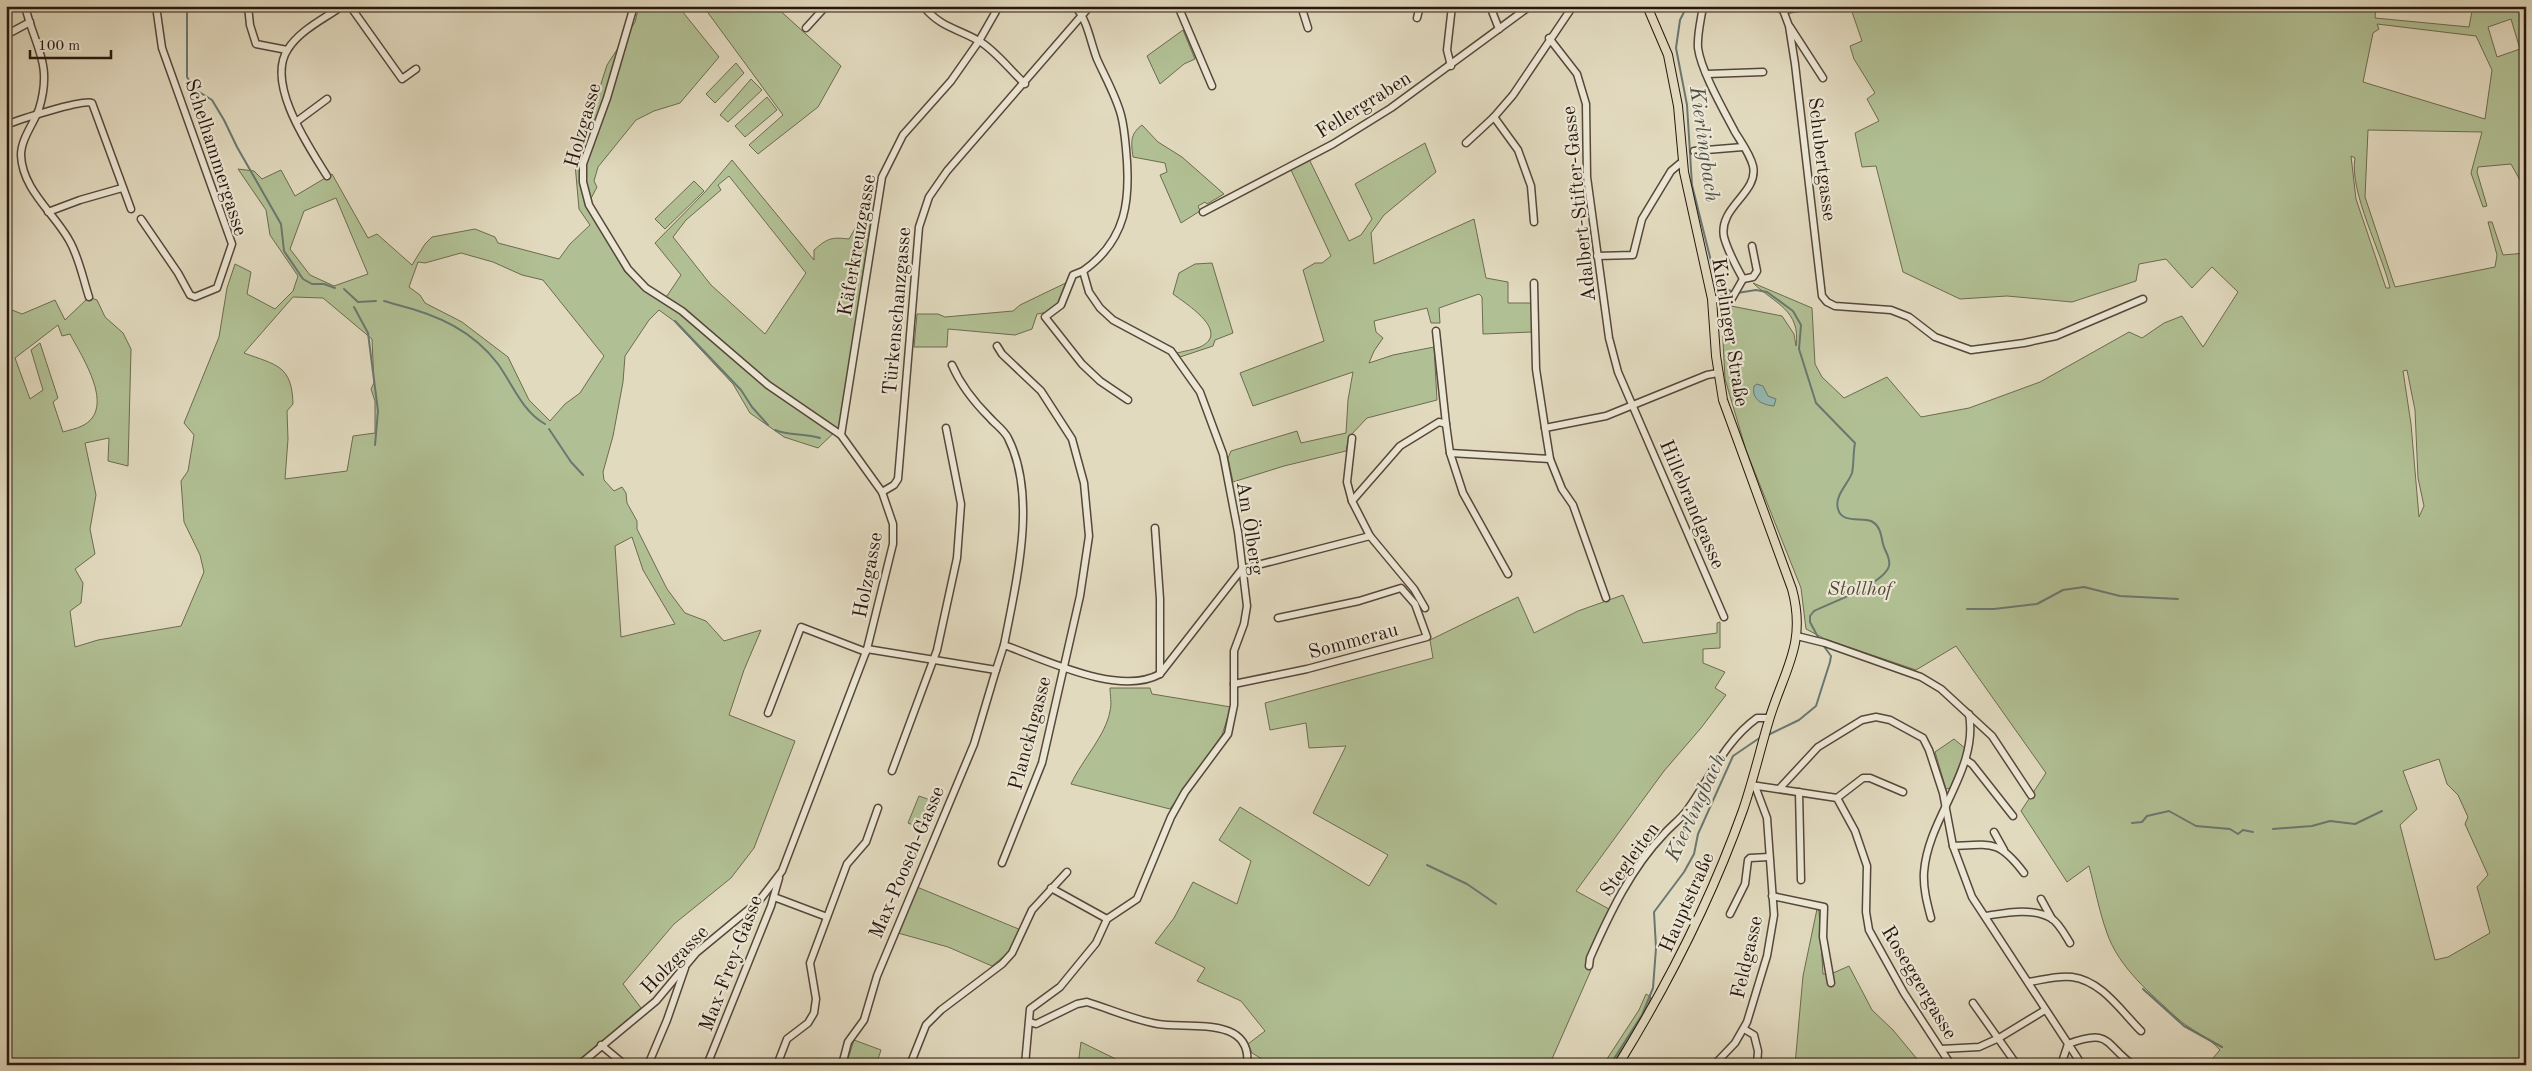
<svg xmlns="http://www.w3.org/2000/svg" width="2532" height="1071" font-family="'Old Standard TT',serif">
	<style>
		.green { fill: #b1c094; stroke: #6c6b50; fill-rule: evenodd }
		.water { fill: #95bab4; stroke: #697871 }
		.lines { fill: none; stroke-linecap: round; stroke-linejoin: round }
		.stream { stroke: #697871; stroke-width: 2 }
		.minor-casing { stroke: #56473a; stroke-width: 9 }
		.major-casing { stroke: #27160d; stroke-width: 10 }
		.minor { stroke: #ece7d5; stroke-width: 6 }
		.major { stroke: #e2dabf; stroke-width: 8 }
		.labels { text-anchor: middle; stroke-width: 4.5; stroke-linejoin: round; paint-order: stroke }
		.street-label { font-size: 20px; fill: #27160d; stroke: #ece7d5 }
		.park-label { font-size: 20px; font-style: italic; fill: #504936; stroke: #ece7d5 }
		.water-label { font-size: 21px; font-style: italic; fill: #4e4f47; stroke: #ece7d5 }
	</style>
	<rect width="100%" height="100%" fill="#e2dabf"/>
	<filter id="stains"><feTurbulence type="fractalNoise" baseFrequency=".004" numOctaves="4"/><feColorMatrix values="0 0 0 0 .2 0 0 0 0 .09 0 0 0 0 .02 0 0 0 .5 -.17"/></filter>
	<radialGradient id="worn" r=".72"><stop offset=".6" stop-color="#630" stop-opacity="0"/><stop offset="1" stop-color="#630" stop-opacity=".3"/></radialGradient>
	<g class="green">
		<path d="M639 6H678L719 57 680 103 654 111 636 120 598 167 594 181 597 187 587 206 625 272 657 299 667 296 681 275 655 243 705 192 732 160 814 260V250C828 238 831 237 849 239L860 220H871L840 427 818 448 784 437 750 413 733 384 674 321 659 310 649 320 625 356 623 382 613 436 603 472 604 480 614 491 622 487 626 493 627 503 637 521V529L667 589 685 613 706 621 724 641 761 630 744 670 729 715 795 741 754 848 731 878 674 924 623 984 641 1008 573 1065H6V312L12 310 22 314 55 300 65 320 89 297 97 300 105 317 123 333 131 349 128 466 108 461 109 438 85 443 96 495 90 529 95 554 75 569 83 583 81 603 70 611 75 647 98 640 181 626 204 572 200 555 184 522 181 481 188 471 194 435 184 423 219 337 227 288 235 264 251 272 247 294 275 309 293 291 298 276 270 235 266 210 238 169 254 171 262 179 281 170 295 196 332 174 368 238 377 234 412 265 425 244 432 237 475 229 495 237 498 243 559 259 570 244 590 225 579 209 575 164 607 65 635 22ZM729 176 806 273 765 334 711 285 673 237 686 220 721 190 718 185ZM336 198 368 274 334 286 310 275 290 249 304 211ZM461 253 493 262 522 275 543 280 604 356 580 393 565 404 550 421 529 400 508 357 462 322 425 303 420 295 409 287 418 262 425 263ZM293 297 323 298 372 339 374 383 371 389 375 401V433L353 436 347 471 285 479 288 439 287 411 293 404C292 365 276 365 244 353ZM58 325 62 336 70 334C82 357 117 409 82 426 76 429 69 430 63 432L53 402 58 398 40 343 31 350 43 390 30 399 15 358ZM632 537 643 570 675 624 621 637 615 546Z"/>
		<polygon points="703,6 775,6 841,66 818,107 758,154 749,145 783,115"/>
		<path d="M1850 6H2376L2375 18 2469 27 2473 6H2526V191L2511 164 2478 167 2477 172 2487 206 2483 207 2471 173 2482 132 2368 130 2365 197 2395 287 2495 267 2497 255 2488 222H2492L2503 255 2526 253V1065H2207L2220 1050C2208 1036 2191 1031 2177 1018 2151 994 2119 968 2107 933 2099 911 2095 888 2089 866L2067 882 2021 811 2046 773 1956 646 1916 670 1825 639 1806 629 1801 588 1746 450 1725 379 1721 304 1782 316 1794 334 1796 346C1801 310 1775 304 1753 283L1812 308 1815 364 1822 377 1844 398 1887 377 1921 417 1969 408 2040 382 2129 332 2142 338 2164 323 2182 316 2203 347 2238 292 2212 267 2192 288 2166 259 2139 264 2136 281 2072 302 2007 296 1960 299 1903 272 1876 166 1862 167 1855 133 1879 121 1867 99 1875 93 1854 59 1850 46 1862 41ZM2511 19 2520 49 2497 57 2488 27ZM2377 24 2476 36 2492 70 2485 119 2363 82 2373 33 2379 29ZM2351 156 2355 158C2349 192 2382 253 2390 288H2386L2356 199ZM2407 370 2415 410 2418 478 2424 506 2419 517 2411 424 2403 371ZM2439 759 2447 784 2458 795 2468 817 2465 824 2488 875 2477 887 2490 933 2448 957 2435 960 2400 825 2417 809 2403 771Z"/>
		<polygon points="1183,30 1195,59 1184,64 1160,84 1147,56"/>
		<polygon points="736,63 744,73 715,103 706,94"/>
		<polygon points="751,79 762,90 728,122 720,115"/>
		<polygon points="767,97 777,110 745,137 735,126"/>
		<path d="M1142 125 1158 142 1182 157 1224 194 1207 204 1205 202 1198 206 1200 211 1181 223 1160 175 1167 172 1165 163 1133 157C1131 142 1130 134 1142 125Z"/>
		<polygon points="1425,143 1436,172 1384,215 1371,233 1374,264 1474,219 1486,278 1508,282 1508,303 1532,303 1532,332 1483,334 1482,297 1479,294 1439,308 1440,323 1431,323 1427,308 1374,321 1376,332 1383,338 1374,351 1369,363 1393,355 1434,347 1437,400 1367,418 1349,437 1346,451 1284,466 1233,482 1228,458 1231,451 1297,431 1301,443 1346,433 1348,400 1353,372 1253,406 1240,373 1324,341 1303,270 1315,263 1322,263 1331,256 1291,170 1309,159 1349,241 1361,235 1372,219 1355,184"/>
		<polygon points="694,181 704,191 665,229 655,219"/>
		<path d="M1212 263 1233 333 1215 340 1213 346 1180 357 1177 353C1184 351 1193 350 1200 347 1232 332 1185 303 1173 294L1179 273 1195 264Z"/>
		<path d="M1074 279C1067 301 1061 311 1037 314L1032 329 1015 335 948 329 947 347H914L917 314H938L945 317 1013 311 1020 305Z"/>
		<polygon points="1623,595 1643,643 1717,633 1717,623 1720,622 1720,648 1703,649 1703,663 1725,672 1715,688 1726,695 1701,728 1664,771 1576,891 1609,909 1587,959 1591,970 1552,1059 1562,1065 1272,1065 1252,1053 1248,1044 1265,1031 1241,1001 1197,981 1205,968 1155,943 1174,918 1193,882 1237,904 1251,861 1219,840 1240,807 1369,886 1388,855 1313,813 1346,746 1309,748 1306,723 1270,730 1265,703 1433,658 1430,640 1518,597 1534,633 1578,611"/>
		<path d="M1110 688H1150L1152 694 1231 707 1222 735 1170 809 1071 784C1082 760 1106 735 1110 711 1112 704 1110 695 1110 688Z"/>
		<polygon points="1954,739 1966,749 1950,788 1946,789 1935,752"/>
		<polygon points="919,796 933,801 923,829 908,823"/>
		<polygon points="917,887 1021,930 1008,953 992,966 948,947 898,933"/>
		<polygon points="1817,909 1819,911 1823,974 1831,974 1849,966 1872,1010 1893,1030 1922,1065 1795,1065 1803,976"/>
		<polygon points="1646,994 1651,997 1646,1012 1612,1065 1603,1065 1639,1010"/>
		<polygon points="854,1040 881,1050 876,1065 846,1065"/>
		<polygon points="1081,1042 1128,1065 1078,1065"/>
	</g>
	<path class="water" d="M1757 384 1763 386 1768 396 1776 399 1774 406C1763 405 1751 400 1754 386Z"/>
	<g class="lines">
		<g class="stream">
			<polyline points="187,6 187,77 196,90 212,100 224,120 237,147 281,224 284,251 303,279 312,284 324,284 335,288"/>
			<polyline points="1687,6 1680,20 1676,48 1687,105 1692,185 1715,277 1720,286 1733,292"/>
			<polyline points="344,289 358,302 376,301"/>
			<path d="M1737 293 1756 290 1767 292 1793 311 1801 325 1799 349 1816 403 1855 443C1853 453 1854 464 1852 473 1848 484 1834 496 1838 509 1842 524 1861 517 1871 521 1881 526 1881 536 1883 544 1885 552 1891 558 1889 566 1884 584 1830 603 1814 611L1810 616V622L1819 639"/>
			<path d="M384 301C389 302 393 304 398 305 438 315 473 331 498 364 513 385 522 411 545 424"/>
			<polyline points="354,307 368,333 378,411 375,445"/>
			<polyline points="675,321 741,390 752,407 768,425"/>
			<polyline points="549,429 571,462 583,475"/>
			<path d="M775 430C789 436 805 433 820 438"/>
			<polyline points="1967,609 1994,609 2037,604 2063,590 2084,587 2120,596 2178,599"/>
			<polyline points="1768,735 1799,720 1816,706 1830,662 1831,656 1823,645"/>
			<polyline points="2132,823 2142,822 2147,816 2169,811 2196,826 2230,829 2238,834 2243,830 2253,832"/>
			<polyline points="2273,829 2312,826 2330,821 2355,824 2382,811"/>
			<polyline points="1427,865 1467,884 1496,904"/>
			<polyline points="2143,989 2184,1026 2222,1047"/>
			<polyline points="1610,1065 1642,1015 1653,988 1656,948 1654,912 1684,872 1694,854 1698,834 1733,756 1761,737"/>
		</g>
		<defs>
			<g id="minor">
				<path d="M25 6C35 48 53 63 39 109 34 123 21 139 21 155 22 189 54 213 69 240 79 257 83 279 89 297"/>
				<polyline points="248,6 250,25 256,44 287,50"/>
				<polyline points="350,6 402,79 416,69"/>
				<path d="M923 6C941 28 957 28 979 41 994 49 1012 72 1025 84"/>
				<polyline points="1178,6 1212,86"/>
				<polyline points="1301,6 1308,28"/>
				<polyline points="1490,6 1499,29"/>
				<path d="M1703 6C1701 20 1697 34 1698 48 1701 71 1724 111 1735 132 1741 142 1750 154 1753 166 1759 193 1718 207 1724 237 1728 252 1736 266 1743 279L1731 300 1712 299"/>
				<polyline points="1774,6 1783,10 1810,6"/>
				<polyline points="1783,10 1789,26 1795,64 1822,296 1827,302 1835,306 1891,310 1909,317 1935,337 1971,350 2024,343 2056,336 2143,299"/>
				<polyline points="1417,18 1420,6"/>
				<polyline points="1790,27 1823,78"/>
				<polyline points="806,28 826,6"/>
				<polyline points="6,35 30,22"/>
				<polyline points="1549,38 1577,74 1586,104 1587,177 1609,338 1618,372 1724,617"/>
				<polyline points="1451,66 1447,50 1452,6"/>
				<polyline points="1707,74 1763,72"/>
				<polyline points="1494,117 1518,150 1531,186 1534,222"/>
				<polyline points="296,122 327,99"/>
				<path d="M6 125C18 120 83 99 92 103L131 209"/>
				<polyline points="1466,143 1494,117 1513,95 1573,6"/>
				<polyline points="1694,151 1743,147"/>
				<path d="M327 176C309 147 265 83 288 49 300 30 324 19 342 6"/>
				<polyline points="48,212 80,200 122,188"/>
				<polyline points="1203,212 1333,144 1391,108 1530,6"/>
				<polyline points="141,219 178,273 190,295 195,297 217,288 232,244 162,48 156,6"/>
				<polyline points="1597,256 1633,255 1642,219 1671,171 1683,161"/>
				<polyline points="1083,271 1073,275 1061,305 1045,317 1082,364 1100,381 1128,400"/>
				<polyline points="1743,279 1753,277 1757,271 1752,246"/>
				<polyline points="1534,283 1536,369 1545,428"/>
				<polyline points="1436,331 1446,424"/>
				<polyline points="997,346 1002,354 1041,391 1072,439 1084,483 1089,536 1080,596 1042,763 1002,863"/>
				<path d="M952 365C961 386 974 402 990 418 995 424 1004 430 1008 438 1038 497 1016 583 1004 645"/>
				<polyline points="841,435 882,177 903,135 951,81 979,41 999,6"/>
				<polyline points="1352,438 1347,482 1352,501"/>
				<polyline points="1450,453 1463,493 1508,574"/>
				<polyline points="1550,459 1562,489 1573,505 1606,598"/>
				<polyline points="882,492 894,485 898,479 919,227 929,197 947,171 1090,6"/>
				<polyline points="1155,528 1160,599 1160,674"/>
				<polyline points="1370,536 1414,589 1425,608"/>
				<polyline points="1242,569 1370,536 1352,501 1400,446 1439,422 1446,424 1450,453 1550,459 1545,428 1606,416 1707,375 1718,373"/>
				<polyline points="1797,636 1825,643 1921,677 1941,689 1992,736 2031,795"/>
				<path d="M867 649 996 670 1004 645C1044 659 1119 697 1160 674L1242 569"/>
				<polyline points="1234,684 1307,669 1427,637 1415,604 1401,588 1359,601 1278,618"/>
				<polyline points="768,713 801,627 866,652"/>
				<polyline points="1966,760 1972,764 2013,816"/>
				<polyline points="892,771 937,650 957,558 961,504 946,428"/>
				<polyline points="1751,785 1837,798 1855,831 1867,866 1866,912 1869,930 1904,993 1951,1065"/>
				<polyline points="1780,788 1818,747 1862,720 1876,717 1890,720 1923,738 1929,750 1943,793 1953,846 1972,897 2082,1065"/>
				<polyline points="1799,792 1801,880"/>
				<polyline points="1837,798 1863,778 1870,778 1903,792"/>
				<polyline points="1994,832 2004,850"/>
				<path d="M1953 846C1992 844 1999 840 2024 873"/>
				<polyline points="1051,888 1107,919"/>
				<polyline points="1772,896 1824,907 1823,937 1831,983"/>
				<polyline points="774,897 827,917"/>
				<polyline points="2041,899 2052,919"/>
				<polyline points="1730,914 1745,884 1748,860 1750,858 1769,857"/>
				<path d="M1985 916C2005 913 2031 907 2051 918 2059 923 2065 935 2070 943"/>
				<path d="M1931 918C1927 903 1923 888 1924 872 1928 817 1979 770 1969 714"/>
				<path d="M1589 966 1590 958C1609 915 1631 868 1664 834 1672 825 1681 819 1688 809 1710 778 1725 741 1757 718H1769"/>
				<path d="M2029 982C2042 980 2058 975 2072 977 2102 981 2121 1011 2141 1031"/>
				<polyline points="1973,1003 2017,1065"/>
				<path d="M1030 1022 1036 1024 1077 1004 1087 1002C1110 1009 1134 1020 1158 1024 1187 1029 1253 1015 1247 1065"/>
				<polyline points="1744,1029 1754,1035 1758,1051 1757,1065"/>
				<polyline points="601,1045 625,1065"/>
				<polyline points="1941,1049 1979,1047 1999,1038 2045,1010"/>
				<polyline points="579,1065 656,1001 696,953 759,901 782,871 867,649 893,544 893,524 882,492 841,435 768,385 682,311 646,288 628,269 589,205 583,182 583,164 607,98 634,6"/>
				<polyline points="648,1065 667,1020 685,968"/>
				<polyline points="707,1065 771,906 779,878"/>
				<polyline points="777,1065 787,1039 808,1023 814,1013 816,999 810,963 847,864 866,842 878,808"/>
				<polyline points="842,1065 848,1042 864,1020 877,976 974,744 996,670"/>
				<polyline points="910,1065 926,1025 941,1010 1002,964 1012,953 1032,910 1067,872"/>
				<path d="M1025 1065 1030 1009 1060 987 1096 943 1107 919 1137 899 1171 817 1185 792 1228 734 1234 705V651L1244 624 1247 606 1238 532 1223 454 1200 392 1171 351 1113 320 1100 308 1089 292 1083 271C1127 240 1131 199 1126 149 1125 138 1124 126 1121 115 1116 96 1105 77 1097 59 1090 41 1088 21 1075 6"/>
				<polyline points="1714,1065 1735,1043 1747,1022 1767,956 1774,915 1767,818 1755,786"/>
				<path d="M2061 1065 2068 1044C2111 1028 2104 1044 2133 1065"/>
			</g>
			<path id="major" d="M1618 1065C1668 984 1711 900 1743 810 1753 781 1760 750 1769 720 1784 670 1807 644 1792 589L1723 400 1716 356 1712 299 1684 172 1678 106 1668 55 1647 6"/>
		</defs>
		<use href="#minor" class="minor-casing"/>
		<use href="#major" class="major-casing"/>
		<use href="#minor" class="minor"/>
		<use href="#major" class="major"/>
	</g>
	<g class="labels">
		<g class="street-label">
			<text transform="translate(1363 104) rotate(-32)" y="7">Fellergraben</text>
			<text transform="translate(582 125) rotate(-74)" y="7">Holzgasse</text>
			<text transform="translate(217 157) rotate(72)" y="7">Schelhammergasse</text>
			<text transform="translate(1823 159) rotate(83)" y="7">Schubertgasse</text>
			<text transform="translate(1578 204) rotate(-96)" y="7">Adalbert-Stifter-Gasse</text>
			<text transform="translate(856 245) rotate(-80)" y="7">Käferkreuzgasse</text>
			<text transform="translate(896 311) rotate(-85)" y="7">Türkenschanzgasse</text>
			<text transform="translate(1731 332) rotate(81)" y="7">Kierlinger Straße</text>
			<text transform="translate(1693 504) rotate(67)" y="7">Hillebrandgasse</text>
			<text transform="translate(1251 528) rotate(81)" y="7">Am Ölberg</text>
			<text transform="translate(867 575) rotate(-79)" y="7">Holzgasse</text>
			<text transform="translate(1353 640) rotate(-15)" y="7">Sommerau</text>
			<text transform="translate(1029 733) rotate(-75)" y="7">Planckhgasse</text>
			<text transform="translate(1629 859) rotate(-54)" y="7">Stegleiten</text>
			<text transform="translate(906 862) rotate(-67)" y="7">Max-Poosch-Gasse</text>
			<text transform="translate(1686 902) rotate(-66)" y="7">Hauptstraße</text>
			<text transform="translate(1746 957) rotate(-77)" y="7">Feldgasse</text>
			<text transform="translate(674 959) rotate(-46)" y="7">Holzgasse</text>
			<text transform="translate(730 963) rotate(-69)" y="7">Max-Frey-Gasse</text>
			<text transform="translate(1920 982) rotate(59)" y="7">Roseggergasse</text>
		</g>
		<g class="park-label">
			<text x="1860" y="595">Stollhof</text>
		</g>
		<g class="water-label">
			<text transform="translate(1705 144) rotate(82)" y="7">Kierlingbach</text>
			<text transform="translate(1695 807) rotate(-65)" y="7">Kierlingbach</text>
		</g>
	</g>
	<rect width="2532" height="1071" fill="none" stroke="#e2dabf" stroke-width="25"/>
	<rect x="8" y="8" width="2517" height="1056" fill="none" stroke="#27160d" stroke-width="2.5"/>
	<rect x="12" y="12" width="2507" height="1046" fill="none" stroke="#27160d"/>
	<path d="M30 50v8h81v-8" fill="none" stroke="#27160d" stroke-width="2.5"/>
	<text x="38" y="50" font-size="15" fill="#27160d" stroke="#ece7d5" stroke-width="4" paint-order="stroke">100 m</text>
	<rect width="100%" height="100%" filter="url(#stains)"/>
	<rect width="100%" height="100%" fill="url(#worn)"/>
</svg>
